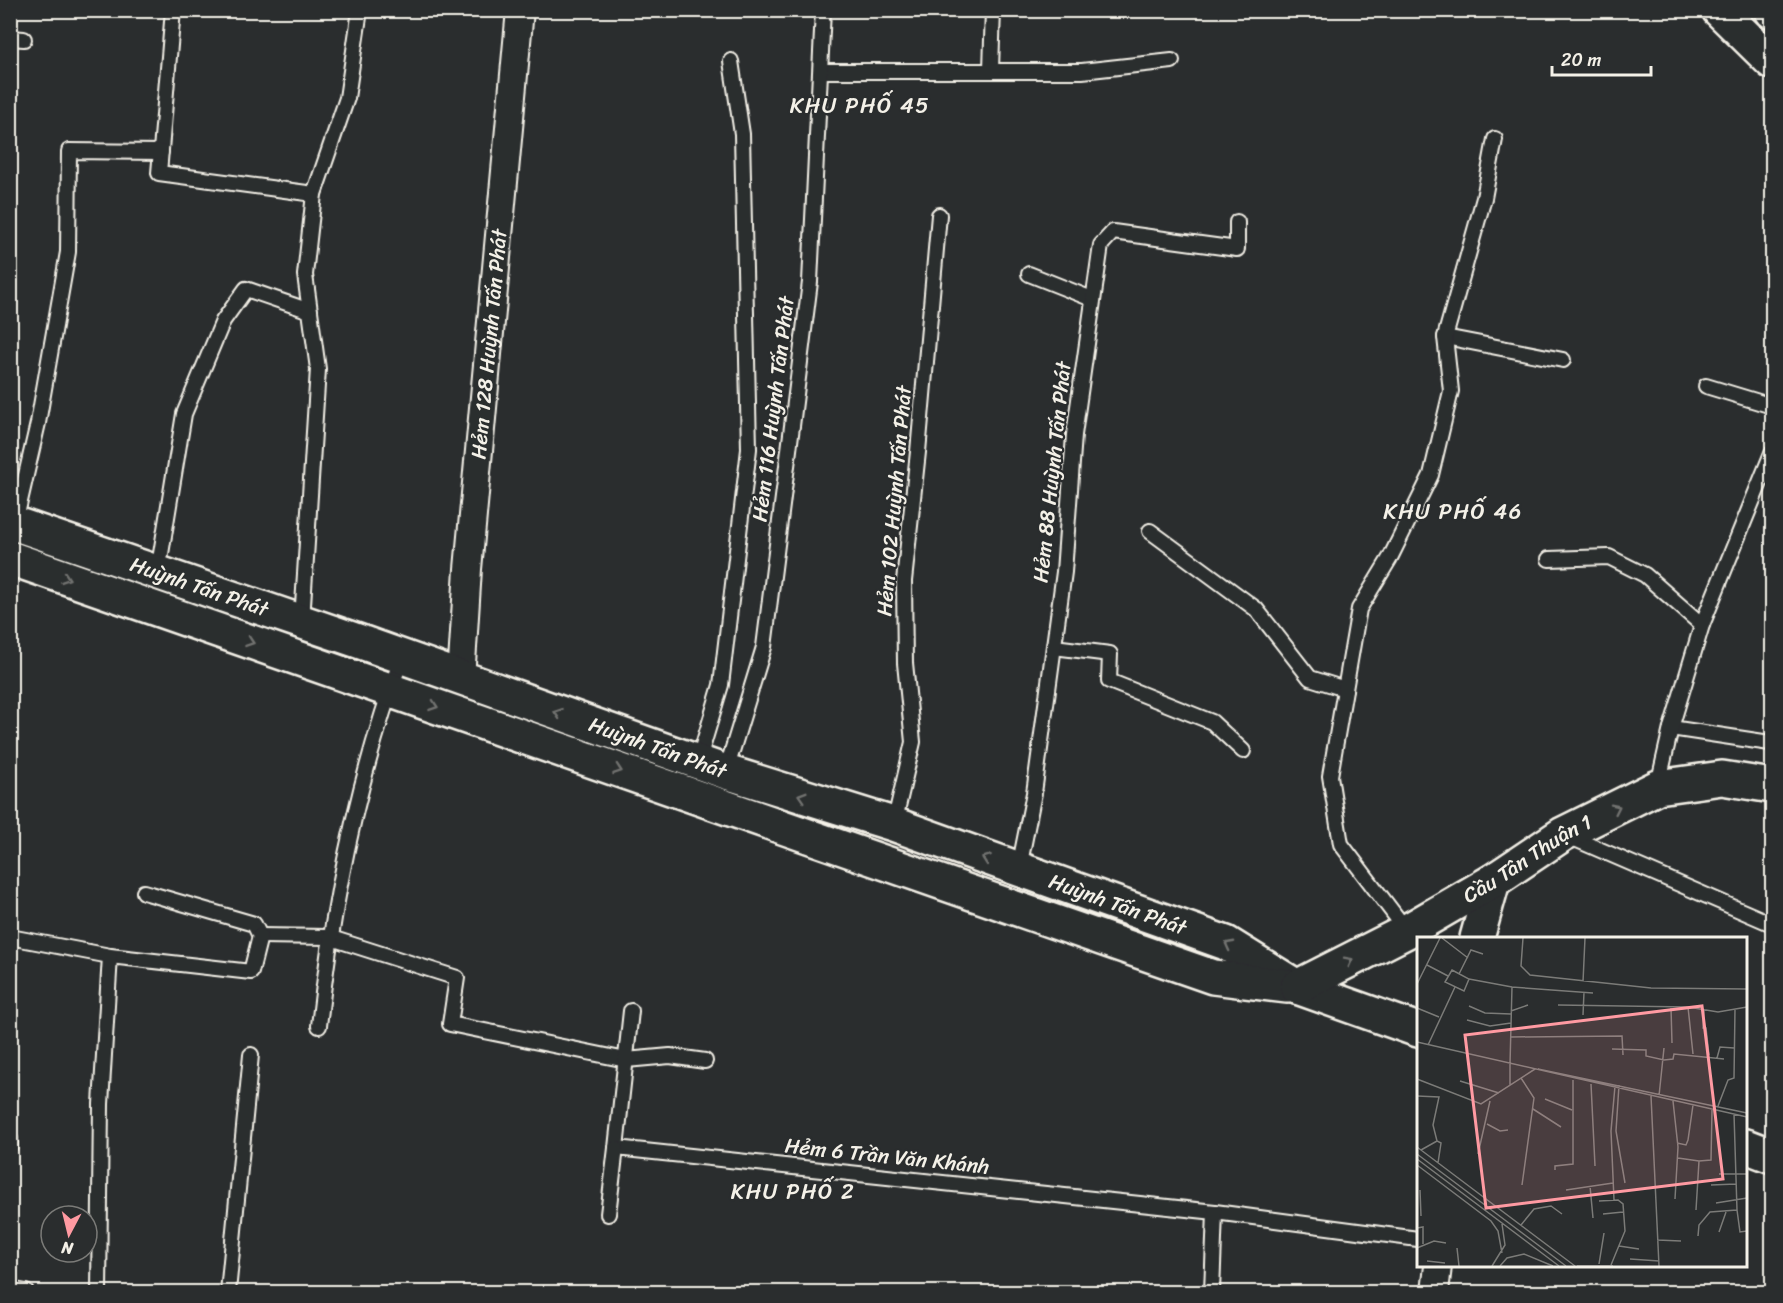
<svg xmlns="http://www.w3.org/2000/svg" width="1783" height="1303" font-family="Sriracha,sans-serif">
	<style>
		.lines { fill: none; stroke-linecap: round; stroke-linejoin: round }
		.lane-casing { stroke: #f4f1e8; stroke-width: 18 }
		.street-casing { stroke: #f4f1e8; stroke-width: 30 }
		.secondary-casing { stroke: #f4f1e8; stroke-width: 38 }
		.primary-casing { stroke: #f4f1e8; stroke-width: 38 }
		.lane { stroke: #2a2d2e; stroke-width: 14 }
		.street { stroke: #2a2d2e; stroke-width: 26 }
		.secondary { stroke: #2a2d2e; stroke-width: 33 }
		.primary { stroke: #2a2d2e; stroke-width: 33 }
		.oneway { stroke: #71726f }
		.labels { text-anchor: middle; stroke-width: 4.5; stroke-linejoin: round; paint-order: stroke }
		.street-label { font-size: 21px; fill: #f4f1e8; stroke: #2a2d2e }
		.neighbourhood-label { font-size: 22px; letter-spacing: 1.5px; fill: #f4f1e8; stroke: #2a2d2e }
		.inset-road { fill: none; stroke: #7b7b78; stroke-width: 1.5 }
		.view { fill: #ff9aa2; fill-opacity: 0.15; stroke: #ff9aa2; stroke-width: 3 }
		.inset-edge { fill: none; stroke: #f4f1e8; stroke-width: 3 }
	</style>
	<rect width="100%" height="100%" fill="#2a2d2e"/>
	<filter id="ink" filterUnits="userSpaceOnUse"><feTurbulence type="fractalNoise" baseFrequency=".0167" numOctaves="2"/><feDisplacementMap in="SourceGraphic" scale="12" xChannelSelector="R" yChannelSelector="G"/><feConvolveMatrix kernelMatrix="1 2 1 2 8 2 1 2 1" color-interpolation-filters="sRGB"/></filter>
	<g filter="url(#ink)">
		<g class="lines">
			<defs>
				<g id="lane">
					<polyline points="173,10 159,173 314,194"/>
					<polyline points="10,38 24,39"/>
					<polyline points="991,69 993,10"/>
					<polyline points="821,71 1082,71 1172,61"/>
					<polyline points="1029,274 1092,299"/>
					<polyline points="1445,337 1563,360"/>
					<polyline points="1706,386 1772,406"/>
					<polyline points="15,523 38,423 68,252 69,151 161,152"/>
					<polyline points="1150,531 1256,609 1310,678 1345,689"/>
					<polyline points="1549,559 1609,557 1645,575 1702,625"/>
					<polyline points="158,572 184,414 223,321 246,289 310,311"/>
					<polyline points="302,621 318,369 305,275 314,194 347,98 360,10"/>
					<polyline points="1054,647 1110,654 1109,681 1212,722 1243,751"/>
					<polyline points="1671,728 1770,743"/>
					<polyline points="698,762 721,685 749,449 742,134 731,61"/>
					<polyline points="725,774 764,647 788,458 810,282 823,10"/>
					<polyline points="1658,785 1671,728 1702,625 1772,453"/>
					<polyline points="894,824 913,742 905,663 904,581 918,452 939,215"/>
					<polyline points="1568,836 1772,924"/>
					<polyline points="1019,868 1034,793 1064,572 1074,435 1101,245 1113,232 1237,249 1237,222"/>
					<polyline points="144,892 254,924 260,936"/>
					<polyline points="1407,931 1341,844 1330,776 1359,609 1390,558 1431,475 1451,391 1445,337 1484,198 1495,139"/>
					<polyline points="260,936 328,937 457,978 450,1024 626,1060 670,1056 705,1061"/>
					<polyline points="10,937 110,956 251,972 260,936"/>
					<polyline points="631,1011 616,1148 1215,1212 1418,1239"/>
					<path d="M319 1026C333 900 358 776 402 657"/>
					<polyline points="10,1139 10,1146"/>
					<polyline points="608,1214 616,1148"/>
					<polyline points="10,1289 26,1292"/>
					<polyline points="99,1292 101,1104 110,956"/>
					<polyline points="228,1292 251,1055"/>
					<polyline points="1212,1292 1215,1212"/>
				</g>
				<g id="street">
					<path id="s1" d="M461 679 468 569 520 10"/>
					<polyline points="1435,1292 1438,1266"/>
				</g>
				<g id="secondary">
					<polyline points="1719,10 1772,62"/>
					<polyline points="1297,987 1418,1030"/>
					<polyline points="1746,1146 1772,1156"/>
				</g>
				<g id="primary">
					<polyline points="1772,10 1772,11"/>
					<path id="s2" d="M10 522 358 641 726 772 893 824 1226 943 1297 987"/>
					<polyline points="10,558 1213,977 1287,986"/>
					<polyline points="1477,938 1493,881"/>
					<path id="s3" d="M1297 987 1407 931 1493 881 1563 834 1658 787 1722 778 1772 786"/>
				</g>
			</defs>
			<use href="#lane" class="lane-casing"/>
			<use href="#street" class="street-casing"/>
			<use href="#secondary" class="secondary-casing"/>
			<use href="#primary" class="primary-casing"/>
			<use href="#lane" class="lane"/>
			<use href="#street" class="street"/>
			<use href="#secondary" class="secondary"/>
			<use href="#primary" class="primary"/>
		</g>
		<defs><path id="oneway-chevron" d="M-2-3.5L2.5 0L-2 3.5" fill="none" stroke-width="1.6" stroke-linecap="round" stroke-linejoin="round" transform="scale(1.5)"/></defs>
		<g class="oneway">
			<use href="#oneway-chevron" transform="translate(66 578) rotate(19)"/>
			<use href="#oneway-chevron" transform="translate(250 642) rotate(19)"/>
			<use href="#oneway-chevron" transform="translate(434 706) rotate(19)"/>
			<use href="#oneway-chevron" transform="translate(558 713) rotate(-161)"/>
			<use href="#oneway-chevron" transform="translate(618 770) rotate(19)"/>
			<use href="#oneway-chevron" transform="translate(802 796) rotate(-163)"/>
			<use href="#oneway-chevron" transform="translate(1616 808) rotate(-26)"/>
			<use href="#oneway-chevron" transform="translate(986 859) rotate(-160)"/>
			<use href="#oneway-chevron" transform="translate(1229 945) rotate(-152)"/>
			<use href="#oneway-chevron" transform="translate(1349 961) rotate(-27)"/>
		</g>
	</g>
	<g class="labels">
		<g class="street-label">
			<text dy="7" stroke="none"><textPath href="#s1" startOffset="336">Hẻm 128 Huỳnh Tấn Phát</textPath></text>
			<text transform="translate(773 409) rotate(-83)" y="7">Hẻm 116 Huỳnh Tấn Phát</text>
			<text transform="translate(1052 472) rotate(-84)" y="7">Hẻm 88 Huỳnh Tấn Phát</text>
			<text transform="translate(894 501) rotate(-85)" y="7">Hẻm 102 Huỳnh Tấn Phát</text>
			<text dy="7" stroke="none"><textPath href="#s2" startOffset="200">Huỳnh Tấn Phát</textPath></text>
			<text dy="7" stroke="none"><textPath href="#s2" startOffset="686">Huỳnh Tấn Phát</textPath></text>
			<text dy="7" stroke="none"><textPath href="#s3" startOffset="264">Cầu Tân Thuận 1</textPath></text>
			<text dy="7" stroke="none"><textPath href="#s2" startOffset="1172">Huỳnh Tấn Phát</textPath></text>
			<text transform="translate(887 1156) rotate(6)" y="7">Hẻm 6 Trần Văn Khánh</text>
		</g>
		<g class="neighbourhood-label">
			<text x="860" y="113">KHU PHỐ 45</text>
			<text x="1453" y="519">KHU PHỐ 46</text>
			<text x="793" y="1199">KHU PHỐ 2</text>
		</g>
	</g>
	<g transform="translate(1417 937)">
		<rect width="330" height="330" fill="#2a2d2e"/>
		<path class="inset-road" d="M25 1 51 21M106 1 104 29 113 38 234 51 330 52M10 28 31 39M35 33 52 42 47 54 28 45ZM42 37 54 13 66 17M52 42 95 50M166 45 168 1M0 47 23 1M141 68 271 70 301 75 330 70M52 69 68 76 94 77M271 70 276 117M0 71 22 80M254 71 255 106M287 72 286 91H289L292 118M94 74 111 68M166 78 167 55M50 83 73 89 94 86M94 100 205 99 206 118M0 105 330 180M11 108 38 50M195 112 229 113V119L247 123 256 122 257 117 307 122M300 121 303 110 317 111M93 127 95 50 176 56M121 132 330 176M104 141 117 161 105 248M0 142 64 167 118 132M43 144 82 156M174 147 178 229M202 148 199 194 208 246M93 149V127M0 159 22 160 16 188 20 204 24 206 21 226M234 159 242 329M242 159 247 111M128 162 155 173M256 164 261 210 258 262M301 169 311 143 317 141 318 72M116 172 144 190M317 177 320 273 323 295 330 294M70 187 83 194 91 193M260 206 269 208 271 203 276 168M0 210 158 329M4 213 20 204M0 217 149 329M61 217 73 164M261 221 282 224M0 222 142 329M282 224 294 223 295 173M0 228 74 284 81 294 85 316M138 233V229L156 227V143M302 237H330M294 248 319 247M173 249 176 281M3 253 4 279M149 253 196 246M197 263 194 194 198 149M182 264 201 263 206 267 208 294 194 328M299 266 330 261M279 273 282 224M186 277 206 275M104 288 117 272 134 269 145 277M0 291 6 290V307M302 295 309 275M281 299 282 288 293 275 320 273M240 303 264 304M202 309 222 312M0 311 17 304 29 306M40 311 42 329M213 322 242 324M10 324 28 326M182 327 187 296M75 329 88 308 85 287M83 329 90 321 107 317 136 329M160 329H196"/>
		<path class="view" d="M285 69 306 242 69 271 48 98Z"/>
		<rect width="330" height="330" class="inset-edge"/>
	</g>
	<rect width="1783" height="1303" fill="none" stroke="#2a2d2e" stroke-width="36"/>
	<rect x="18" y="18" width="1747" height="1267" fill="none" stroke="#f4f1e8" stroke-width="2" filter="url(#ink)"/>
	<g transform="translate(69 1234) rotate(187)"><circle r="28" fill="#2a2d2e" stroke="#7b7b78" stroke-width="1.5"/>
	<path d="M0-4.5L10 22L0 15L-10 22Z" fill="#ff9aa2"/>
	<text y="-9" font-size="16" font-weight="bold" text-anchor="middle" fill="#f4f1e8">N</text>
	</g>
	<path d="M1552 66v9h99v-9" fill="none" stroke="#f4f1e8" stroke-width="3"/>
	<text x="1561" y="66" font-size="18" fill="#f4f1e8" stroke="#2a2d2e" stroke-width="4.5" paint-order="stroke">20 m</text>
</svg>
